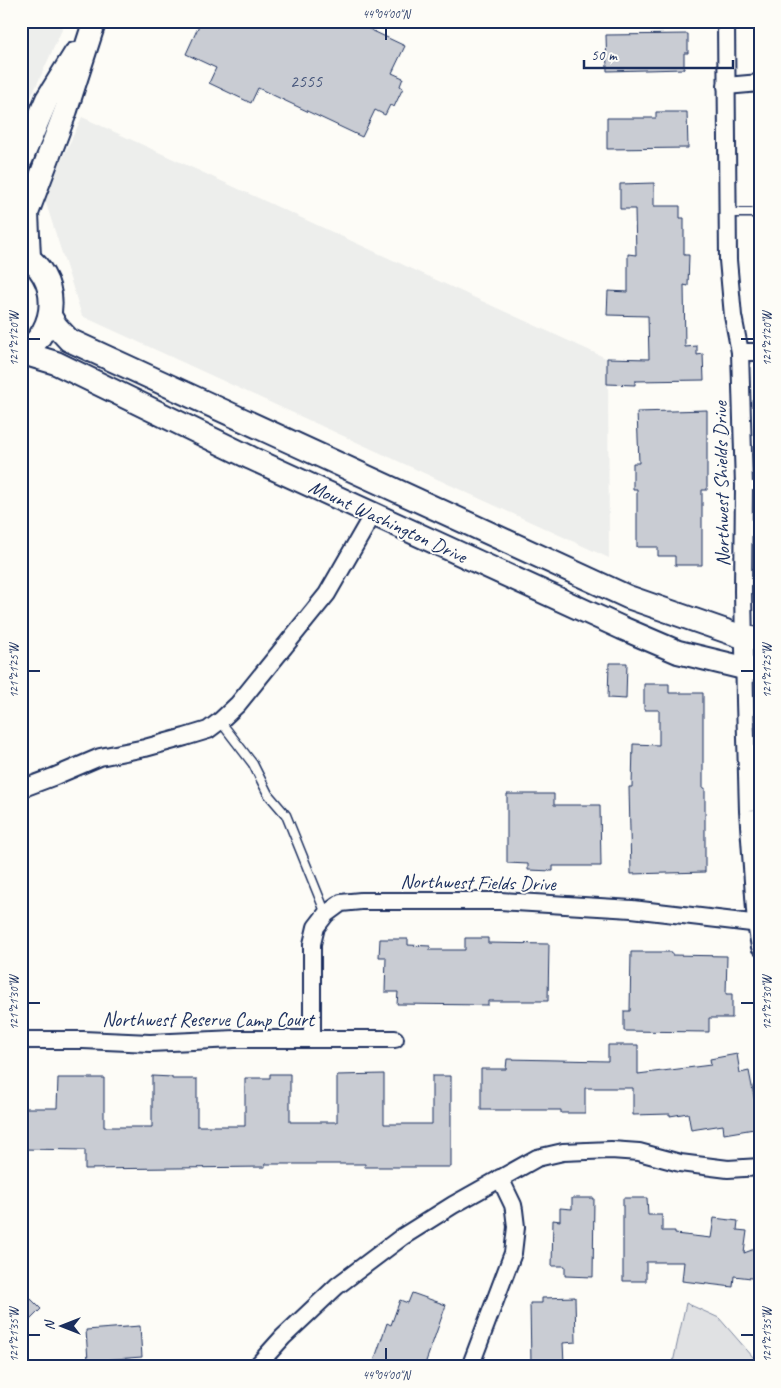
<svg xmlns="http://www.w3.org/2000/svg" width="781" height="1388" font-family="Caveat,sans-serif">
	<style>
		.built { fill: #edeeec }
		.green { fill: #e0e1e3; stroke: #7e88a0 }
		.building { fill: #c9ccd3; stroke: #1b2f5e }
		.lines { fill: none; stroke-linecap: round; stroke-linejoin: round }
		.service-casing { stroke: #1b2f5e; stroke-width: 11 }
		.minor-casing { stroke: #1b2f5e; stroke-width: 20 }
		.secondary-casing { stroke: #1b2f5e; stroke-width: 26 }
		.service { stroke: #fdfcf7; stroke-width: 8 }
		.minor { stroke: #fdfcf7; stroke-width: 16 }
		.secondary { stroke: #fdfcf7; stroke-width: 22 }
		.ticks { fill: none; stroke: #1b2f5e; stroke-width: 2 }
		.labels { text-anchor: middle; stroke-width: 4; stroke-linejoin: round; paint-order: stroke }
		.number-label { font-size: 18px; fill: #46567b }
		.street-label { font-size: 20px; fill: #1b2f5e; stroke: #fdfcf7 }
		.neatline { fill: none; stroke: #1b2f5e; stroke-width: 2 }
		.ticks-label { font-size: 12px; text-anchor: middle; fill: #1b2f5e }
	</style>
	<rect width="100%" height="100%" fill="#fdfcf7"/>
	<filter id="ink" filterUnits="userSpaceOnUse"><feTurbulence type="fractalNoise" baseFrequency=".02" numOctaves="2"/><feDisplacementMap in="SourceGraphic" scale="10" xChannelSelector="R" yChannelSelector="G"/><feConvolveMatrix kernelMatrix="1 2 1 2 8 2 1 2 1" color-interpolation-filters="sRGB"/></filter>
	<g filter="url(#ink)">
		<g class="built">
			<polygon points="21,21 66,21 21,119"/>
			<polygon points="82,117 608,359 609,558 82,316 44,197"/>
		</g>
		<polygon class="green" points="686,1303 719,1318 753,1357 759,1367 672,1367"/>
		<g class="building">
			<polygon points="201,21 352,21 405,46 392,73 403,78 400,86 403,88 394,107 390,105 385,115 375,110 362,137 258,88 251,103 209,83 216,68 186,54"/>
			<polygon points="688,34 688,53 684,53 684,69 607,71 606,35"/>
			<polygon points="656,112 687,112 688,148 607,149 607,118 656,118"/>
			<polygon points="654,183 654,206 680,206 680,218 684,218 684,255 689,255 688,286 684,285 685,347 697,346 697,355 703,354 704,380 635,381 635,385 607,384 607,358 649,359 648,316 607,315 608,291 628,292 628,254 636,255 635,209 620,209 620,184"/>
			<polygon points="707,410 707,490 702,490 702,565 675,565 675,556 658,556 658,547 637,547 637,489 633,489 633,463 639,463 637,412"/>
			<polygon points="609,663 627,663 626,699 608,698"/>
			<polygon points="644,684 669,684 669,693 703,693 703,788 705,788 705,872 631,874 629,787 632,787 633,744 659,745 659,710 644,710"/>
			<polygon points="507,794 554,794 554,805 600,805 601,866 553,866 553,871 528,870 528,864 507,863"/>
			<polygon points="465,938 488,938 488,943 549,944 548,1001 488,1001 488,1005 397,1004 398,992 385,992 386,957 379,957 380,939 408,939 408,945 430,946 430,950 465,950"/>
			<polygon points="631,952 672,952 672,955 727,956 726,994 732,994 732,1018 709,1018 709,1032 624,1031 624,1011 630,1011"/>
			<polygon points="608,1045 638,1045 638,1074 711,1065 710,1059 737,1054 740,1073 749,1071 760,1128 724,1134 723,1125 691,1130 688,1113 670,1116 670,1114 633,1115 633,1088 585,1088 585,1113 561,1113 561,1110 481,1110 481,1069 506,1069 507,1059 608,1061"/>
			<polygon points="270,1074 290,1074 290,1122 337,1122 337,1075 384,1074 384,1124 432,1124 432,1076 451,1076 451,1167 365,1167 365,1164 265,1164 265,1167 85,1169 85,1150 21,1149 21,1108 57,1108 58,1078 104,1078 104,1127 152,1127 152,1076 172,1077 172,1079 197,1079 197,1126 245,1126 245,1078 270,1078"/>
			<polygon points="572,1198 594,1198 593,1277 565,1276 565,1266 552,1266 553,1220 560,1221 560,1208 572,1209"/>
			<polygon points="623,1198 647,1198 648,1215 662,1215 662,1231 675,1231 675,1234 711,1238 714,1218 738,1221 737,1230 747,1231 744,1253 760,1247 760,1279 734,1276 733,1287 682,1281 684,1262 646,1262 646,1281 623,1281"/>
			<polygon points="21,1289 41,1309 21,1329"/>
			<polygon points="412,1293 446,1305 424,1367 372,1367 387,1323 391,1325 400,1300 408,1303"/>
			<polygon points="575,1297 576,1342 563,1343 564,1363 531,1364 530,1303 542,1303 542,1298"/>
			<polygon points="140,1326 142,1357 88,1361 86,1330"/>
		</g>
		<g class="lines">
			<defs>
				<g id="service">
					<polyline points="728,213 760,213"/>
					<polyline points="744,486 760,486"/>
					<polyline points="220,721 253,764 268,794 286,815 326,914"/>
				</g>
				<g id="minor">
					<polyline points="726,21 728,260 733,316 740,352 744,486 743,591 745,701 748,811 756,924 760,947"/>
					<polyline points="726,86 760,83"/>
					<polyline points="740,352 760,352"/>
					<polyline points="21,789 53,777 100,757 145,748 185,737 208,730 220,721 238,704 327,594 373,514"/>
					<polyline points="312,1039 312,944 316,927 326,914 341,903 361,901 500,901 632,909 760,924"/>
					<polyline points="21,1040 83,1040 150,1043 235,1039 395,1039"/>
					<polyline points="256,1367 283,1337 337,1286 402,1237 453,1205 537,1158 563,1152 611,1150 639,1152 680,1163 728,1169 760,1167"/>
					<polyline points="470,1367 513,1253 516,1227 514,1210 513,1205 500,1178"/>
				</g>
				<g id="secondary">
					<polyline points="21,160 47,99 75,54"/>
					<path d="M21 253C61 276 60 330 21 354"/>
					<polyline points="29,257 27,213 66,110 93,26"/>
					<polyline points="50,316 56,326 69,340 628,597 743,637 760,639"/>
					<polyline points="23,353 56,363 251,458 622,628 678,652 744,668 760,670"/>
				</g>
			</defs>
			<use href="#service" class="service-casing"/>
			<use href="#minor" class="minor-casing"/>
			<use href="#secondary" class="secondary-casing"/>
			<use href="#service" class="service"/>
			<use href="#minor" class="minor"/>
			<use href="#secondary" class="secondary"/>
		</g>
	</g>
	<path class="ticks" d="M386 28V40M28 339H40M741 339H754M28 671H40M741 671H754M28 1003H40M741 1003H754M28 1335H40M741 1335H754M386 1348V1360"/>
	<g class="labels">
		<g class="number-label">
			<text x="306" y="87">2555</text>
		</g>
		<g class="street-label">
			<text transform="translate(721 484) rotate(-91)" y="7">Northwest Shields Drive</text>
			<text transform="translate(388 521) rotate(25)" y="7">Mount Washington Drive</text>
			<text transform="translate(478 882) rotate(1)" y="7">Northwest Fields Drive</text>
			<text x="208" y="1026">Northwest Reserve Camp Court</text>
		</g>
	</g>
	<rect width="781" height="1388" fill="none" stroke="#fdfcf7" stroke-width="55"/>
	<g transform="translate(62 1326) rotate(270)" stroke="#fdfcf7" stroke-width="4" paint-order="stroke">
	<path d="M0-4L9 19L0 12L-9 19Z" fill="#1b2f5e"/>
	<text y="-8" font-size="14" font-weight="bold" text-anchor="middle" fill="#1b2f5e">N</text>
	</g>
	<path d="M584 60v8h149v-8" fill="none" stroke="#1b2f5e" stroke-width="2.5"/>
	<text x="591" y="60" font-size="15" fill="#1b2f5e" stroke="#fdfcf7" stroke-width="4" paint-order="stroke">50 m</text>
	<rect x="28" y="28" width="726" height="1332" class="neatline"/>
	<g class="ticks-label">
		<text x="386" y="18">44°04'00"N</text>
		<text transform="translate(767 339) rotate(-90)" y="4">121°21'20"W</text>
		<text transform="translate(14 339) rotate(-90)" y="4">121°21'20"W</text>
		<text transform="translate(14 671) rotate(-90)" y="4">121°21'25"W</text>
		<text transform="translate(767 671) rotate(-90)" y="4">121°21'25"W</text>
		<text transform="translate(14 1003) rotate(-90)" y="4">121°21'30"W</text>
		<text transform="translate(767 1003) rotate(-90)" y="4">121°21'30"W</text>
		<text transform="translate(14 1335) rotate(-90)" y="4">121°21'35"W</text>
		<text transform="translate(767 1335) rotate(-90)" y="4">121°21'35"W</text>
		<text x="386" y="1379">44°04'00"N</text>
	</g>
</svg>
